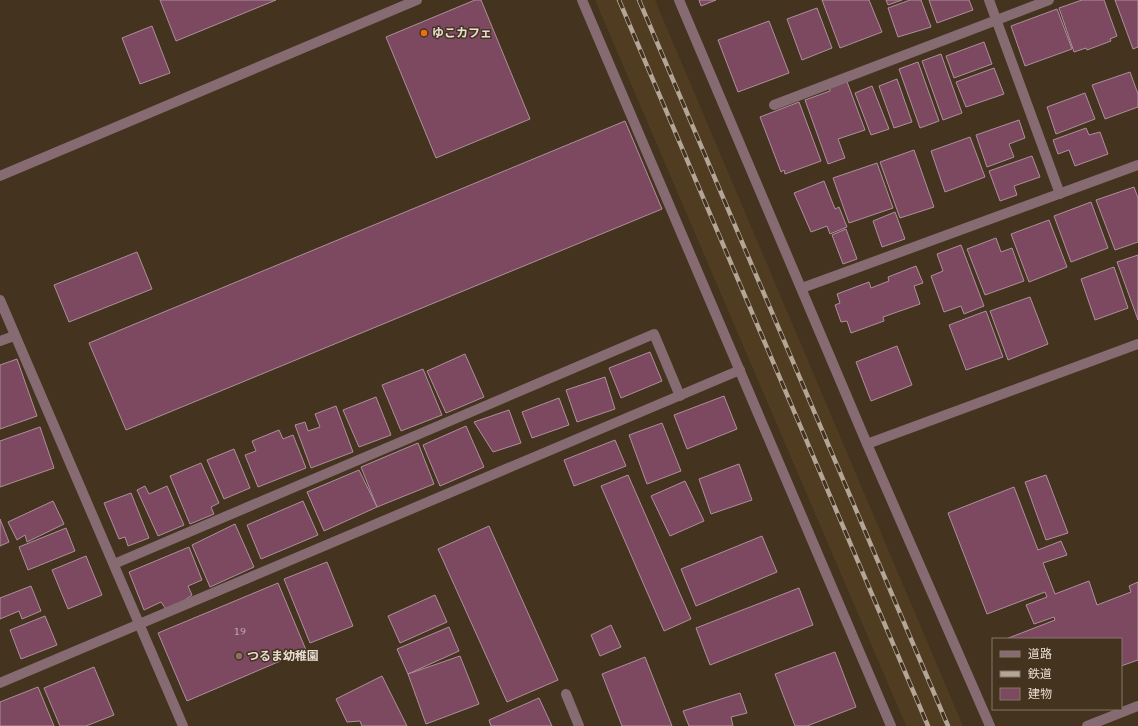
<svg xmlns="http://www.w3.org/2000/svg" width="1138" height="726" font-family="'IBM Plex Serif','Noto Sans JP',serif">
	<style>
		.built { fill: #503c21 }
		.building { fill: #7c4961; stroke: #ad909c }
		.lines { fill: none; stroke-linecap: round; stroke-linejoin: round }
		.minor { stroke: #866c72; stroke-width: 10 }
		.rail-casing { stroke: #b3a697; stroke-width: 4.5 }
		.rail { stroke: #43331f; stroke-width: 3; stroke-dasharray: 9; stroke-linecap: butt }
		.food-dot { fill: #e8710a; stroke: #43331f; stroke-width: 1.5 }
		.education-dot { fill: #8d6e63; stroke: #43331f; stroke-width: 1.5 }
		.labels { text-anchor: middle; stroke-width: 3; stroke-linejoin: round; paint-order: stroke }
		.number-label { font-size: 10px; fill: #cdb8b5 }
		.poi-label { font-size: 12px; font-weight: bold; fill: #e8ddd1; stroke: #43331f; text-anchor: start }
	</style>
	<rect width="100%" height="100%" fill="#43331f"/>
	<polygon class="built" points="595,0 655,0 963,726 906,726"/>
	<g class="building">
		<polygon points="160,0 276,0 176,41"/>
		<polygon points="475,0 481,0 530,119 436,158 386,37"/>
		<polygon points="699,0 716,0 701,6"/>
		<polygon points="822,0 869,0 882,32 840,48"/>
		<polygon points="886,0 902,0 888,5"/>
		<polygon points="910,0 921,0 931,27 898,37 888,8"/>
		<polygon points="929,0 969,0 973,10 937,23"/>
		<polygon points="1082,0 1104,0 1117,36 1110,39 1111,41 1087,50 1086,48 1074,52 1059,8"/>
		<polygon points="1115,0 1138,0 1138,47 1133,49"/>
		<polygon points="817,8 832,48 802,60 787,19"/>
		<polygon points="1057,9 1072,49 1025,66 1011,26"/>
		<polygon points="769,21 789,73 738,92 718,40"/>
		<polygon points="152,26 170,73 140,84 122,38"/>
		<polygon points="984,42 992,64 954,78 946,56"/>
		<polygon points="941,54 962,113 943,120 922,61"/>
		<polygon points="918,62 939,121 920,128 899,69"/>
		<polygon points="994,68 1004,94 966,107 956,82"/>
		<polygon points="1130,72 1138,94 1138,107 1105,119 1092,85"/>
		<polygon points="846,79 865,130 838,139 845,158 828,164 805,100 830,91 829,86"/>
		<polygon points="897,79 912,122 894,128 879,86"/>
		<polygon points="872,86 889,129 871,135 855,93"/>
		<polygon points="1085,93 1095,119 1056,134 1047,107"/>
		<polygon points="799,102 821,161 785,174 784,170 781,172 760,117"/>
		<polygon points="1019,120 1025,138 1009,144 1014,157 987,167 976,135"/>
		<polygon points="625,121 662,209 126,430 89,343"/>
		<polygon points="1086,128 1089,135 1100,132 1108,154 1075,166 1069,150 1058,154 1053,140"/>
		<polygon points="970,137 985,177 945,192 931,151"/>
		<polygon points="914,150 934,207 900,218 880,162"/>
		<polygon points="1032,156 1040,177 1014,186 1017,195 1000,201 989,171"/>
		<polygon points="877,163 893,208 849,223 833,178"/>
		<polygon points="824,181 835,209 839,207 847,227 830,234 827,226 811,232 794,193"/>
		<polygon points="1134,187 1138,198 1138,242 1115,250 1096,200"/>
		<polygon points="1091,202 1108,248 1071,262 1054,216"/>
		<polygon points="895,212 905,239 882,247 873,221"/>
		<polygon points="1049,220 1067,267 1029,282 1011,234"/>
		<polygon points="846,229 857,259 843,264 832,235"/>
		<polygon points="996,238 1001,252 1012,248 1024,281 985,295 967,249"/>
		<polygon points="961,245 984,306 964,314 961,306 944,312 931,276 943,271 937,254"/>
		<polygon points="137,252 152,289 69,322 54,285"/>
		<polygon points="1138,255 1138,320 1117,262"/>
		<polygon points="916,266 923,283 914,286 920,304 883,317 884,321 851,333 847,321 841,322 835,305 840,303 837,294 869,282 871,288 889,281 888,277"/>
		<polygon points="1114,267 1128,308 1095,320 1081,279"/>
		<polygon points="1030,297 1048,344 1008,360 990,311"/>
		<polygon points="986,311 1003,357 966,370 949,325"/>
		<polygon points="897,346 912,385 871,401 856,362"/>
		<polygon points="650,352 662,381 621,398 609,368"/>
		<polygon points="465,354 484,397 446,413 427,371"/>
		<polygon points="17,359 37,416 0,429 0,365"/>
		<polygon points="423,369 442,415 401,431 382,385"/>
		<polygon points="605,377 615,409 577,422 566,390"/>
		<polygon points="724,396 737,429 687,449 674,415"/>
		<polygon points="376,397 391,435 359,447 343,410"/>
		<polygon points="559,398 569,425 532,438 522,412"/>
		<polygon points="336,406 353,452 311,468 295,425 305,422 308,431 320,427 315,414"/>
		<polygon points="509,410 521,443 493,452 474,422"/>
		<polygon points="662,423 681,471 647,484 629,435"/>
		<polygon points="466,426 484,467 440,486 423,445"/>
		<polygon points="40,427 54,468 0,487 0,441"/>
		<polygon points="279,430 283,439 293,435 306,468 258,487 245,455 256,451 252,441"/>
		<polygon points="615,440 626,466 574,486 564,460"/>
		<polygon points="418,443 434,484 377,507 361,467"/>
		<polygon points="234,449 250,488 224,499 207,460"/>
		<polygon points="201,463 219,503 211,507 214,514 190,524 170,476"/>
		<polygon points="739,464 752,500 711,514 699,479"/>
		<polygon points="359,470 377,507 324,531 307,492"/>
		<polygon points="628,475 691,619 664,631 601,486"/>
		<polygon points="1046,475 1068,533 1046,540 1025,482"/>
		<polygon points="685,481 704,521 670,536 651,496"/>
		<polygon points="145,486 149,494 167,486 184,525 158,536 137,490"/>
		<polygon points="1014,487 1038,550 1061,541 1067,555 1043,563 1055,594 1089,581 1097,605 1131,592 1129,586 1138,582 1138,660 1121,666 1121,639 1006,639 1055,620 1054,617 1034,624 1026,605 1047,597 1045,592 987,614 948,513"/>
		<polygon points="131,493 149,538 128,546 125,537 119,539 104,503"/>
		<polygon points="53,501 64,524 27,542 25,535 17,540 8,522"/>
		<polygon points="303,501 318,535 261,559 247,525"/>
		<polygon points="0,519 9,542 0,546"/>
		<polygon points="235,524 254,567 210,587 192,545"/>
		<polygon points="489,526 558,680 507,702 438,549"/>
		<polygon points="66,528 75,551 28,570 19,547"/>
		<polygon points="762,536 777,572 696,606 681,569"/>
		<polygon points="189,547 202,580 188,586 192,595 168,612 161,602 144,610 129,572"/>
		<polygon points="86,556 102,595 68,609 52,570"/>
		<polygon points="327,562 353,626 310,643 284,579"/>
		<polygon points="278,583 306,650 187,701 158,633"/>
		<polygon points="31,586 41,611 22,619 19,611 0,619 0,598"/>
		<polygon points="799,588 813,625 710,665 696,628"/>
		<polygon points="435,595 447,622 400,643 388,616"/>
		<polygon points="45,616 57,645 21,659 10,630"/>
		<polygon points="611,625 621,647 600,656 591,635"/>
		<polygon points="449,627 459,651 408,674 397,649"/>
		<polygon points="835,652 856,707 807,726 795,726 775,674"/>
		<polygon points="460,656 479,704 426,724 408,674"/>
		<polygon points="645,657 672,726 622,726 602,674"/>
		<polygon points="94,667 114,715 86,726 60,726 44,688"/>
		<polygon points="382,676 407,726 362,726 360,721 347,722 336,699"/>
		<polygon points="38,687 54,726 0,726 0,702"/>
		<polygon points="740,693 747,713 731,717 733,726 689,726 683,711"/>
		<polygon points="539,698 552,726 491,726 489,720"/>
	</g>
	<g class="lines">
		<g class="minor">
			<polyline points="582,0 891,726"/>
			<polyline points="679,0 867,444 990,726"/>
			<polyline points="989,0 1060,194"/>
			<polyline points="774,105 1049,0"/>
			<polyline points="0,176 417,0"/>
			<polyline points="802,288 1138,165"/>
			<polyline points="0,300 183,726"/>
			<polyline points="0,341 14,336"/>
			<polyline points="867,444 1138,344"/>
			<polyline points="114,564 654,334 680,396"/>
			<polyline points="0,683 740,370"/>
			<polyline points="566,694 579,726"/>
			<polyline points="1087,726 1138,706"/>
		</g>
		<defs>
			<g id="rail">
				<polyline points="619,0 928,726"/>
				<polyline points="639,0 948,726"/>
			</g>
		</defs>
		<use href="#rail" class="rail-casing"/>
		<use href="#rail" class="rail"/>
	</g>
	<circle class="food-dot" cx="424" cy="33" r="4"/>
	<circle class="education-dot" cx="239" cy="656" r="4"/>
	<g class="labels">
		<g class="number-label">
			<text x="240" y="635">19</text>
		</g>
		<g class="poi-label">
			<text x="432" y="37">ゆこカフェ</text>
			<text x="247" y="660">つるま幼稚園</text>
		</g>
	</g>
	<rect x="992" y="638" width="130" height="72" fill="#43331f" stroke="#857766"/>
	<rect x="1000" y="651" width="20" height="6" fill="#866c72" stroke="#857766"/>
	<text x="1028" y="658" font-size="12" fill="#e8ddd1">道路</text>
	<rect x="1000" y="671" width="20" height="6" fill="#b3a697" stroke="#857766"/>
	<text x="1028" y="678" font-size="12" fill="#e8ddd1">鉄道</text>
	<rect x="1000" y="688" width="20" height="12" fill="#7c4961" stroke="#857766"/>
	<text x="1028" y="698" font-size="12" fill="#e8ddd1">建物</text>
</svg>
